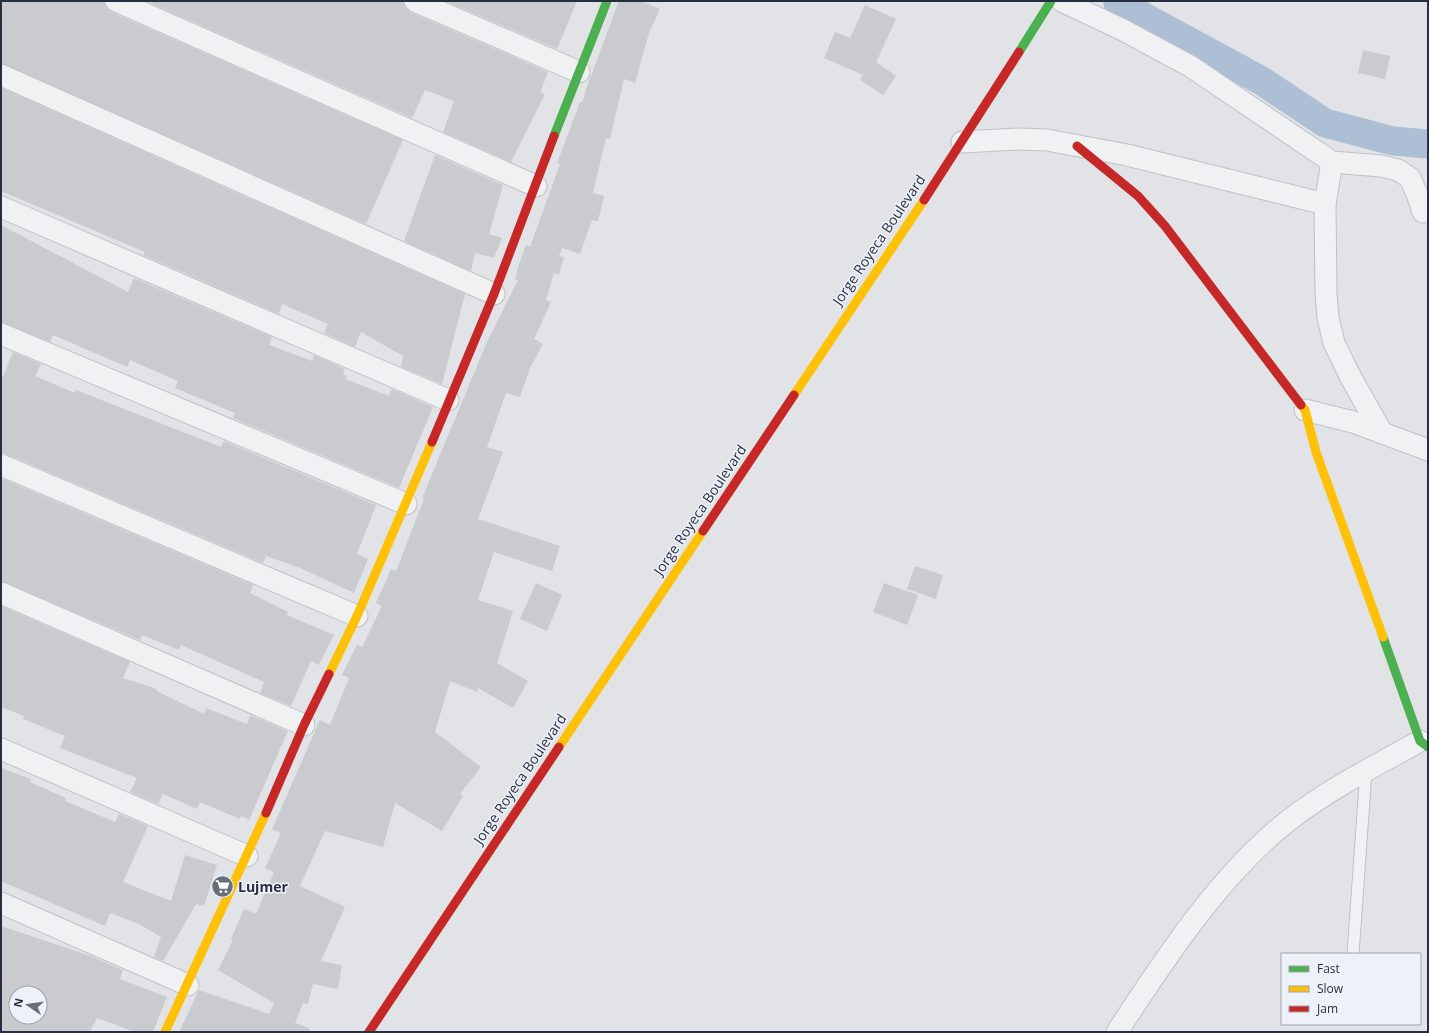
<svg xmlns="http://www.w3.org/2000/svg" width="1429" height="1033" font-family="'Open Sans',sans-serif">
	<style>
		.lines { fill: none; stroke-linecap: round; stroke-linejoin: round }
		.canal { stroke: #acbfd4; stroke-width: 29 }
		.building { fill: #c9cbcf; fill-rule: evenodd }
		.lane-casing { stroke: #bfc1c4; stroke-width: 13 }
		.street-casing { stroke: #bfc1c4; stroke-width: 23 }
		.lane { stroke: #f0f1f3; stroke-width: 11 }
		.street { stroke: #f0f1f3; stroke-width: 21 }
		.fast { stroke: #4caf50; stroke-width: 9 }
		.slow { stroke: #ffc107; stroke-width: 9 }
		.jam { stroke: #c62828; stroke-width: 9 }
		.labels { text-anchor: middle; stroke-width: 3; stroke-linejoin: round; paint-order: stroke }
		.street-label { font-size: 14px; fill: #262f42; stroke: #eef1f7 }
		.poi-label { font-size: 14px; font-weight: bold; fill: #262f42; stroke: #eef1f7; text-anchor: start }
	</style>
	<rect width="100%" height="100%" fill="#e1e3e6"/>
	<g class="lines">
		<polyline class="canal" points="1118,3 1262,81 1325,123 1393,141 1428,144"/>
	</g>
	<g class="building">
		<polygon points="1,1 104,1 106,8 111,12 403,140 366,224 1,63"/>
		<polygon points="146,1 403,1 405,8 410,12 548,72 540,93 545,94 511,162 443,132 454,101 425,90 412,118"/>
		<polygon points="445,1 577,1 557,49"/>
		<polygon points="619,1 641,1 660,9 649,33 635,83 624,79 610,139 606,138 593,193 604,196 598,221 592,220 580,254 562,248 559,256 564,257 559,275 554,273 546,300 551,302 534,339 543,344 530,368 520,397 506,393 487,447 503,452 478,519 560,546 552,571 494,552 478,600 513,611 497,663 528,681 513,708 478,688 477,692 450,681 435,732 481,767 460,794 463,796 442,831 395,803 383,847 325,831 300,886 345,907 321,961 342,965 338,989 313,984 308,1004 303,1003 295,1023 309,1028 309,1032 179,1032 199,990 269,1014 274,1003 218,970 233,940 231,939 244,909 256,914 274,872 265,868 281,833 272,829 320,720 330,725 349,678 342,675 357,645 362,647 382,606 376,603 391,569 396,571 424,499 422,498 487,342 518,280 515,279 519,264 526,245 530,247 560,164 557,163 580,102 582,102 589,81"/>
		<polygon points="865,5 896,19 876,62 896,76 883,95 860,80 863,75 824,58 835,32 850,38"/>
		<polygon points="1363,50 1390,56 1385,79 1358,73"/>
		<polygon points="1,88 465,294 442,384 401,367 403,356 361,332 355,347 324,333 328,324 282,304 279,314 143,255 145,252 1,191"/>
		<polygon points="435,155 503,185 489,234 502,238 494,258 475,253 471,271 404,241"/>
		<polygon points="1,225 128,292 134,278 272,337 269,345 312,361 314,355 345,369 343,374 347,376 345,379 389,396 392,389 433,407 399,488 233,418 235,413 175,388 178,381 130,360 127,367 53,335 50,342 1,322"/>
		<polygon points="13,352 41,364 35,376 75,393 76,390 221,447 224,441 376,505 357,554 368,559 354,593 298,567 266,556 263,563 1,452 1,381"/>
		<polygon points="3,479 253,585 250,593 288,612 287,615 334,635 319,665 311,661 291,706 260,693 264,682 181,645 179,650 142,635 140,640 1,581 1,483"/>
		<polygon points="915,566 943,575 936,599 907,589"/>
		<polygon points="536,583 562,595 547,631 520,619"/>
		<polygon points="884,583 918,595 907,625 873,612"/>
		<polygon points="1,606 130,662 123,678 157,689 157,691 204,714 206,708 247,724 250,715 288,731 249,820 241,816 240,819 200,802 197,809 163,794 158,804 130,792 137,778 60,748 65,736 23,719 24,716 1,707"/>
		<polygon points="1,768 31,779 30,782 66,798 65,801 115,822 119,814 148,826 123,882 171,901 185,855 217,865 204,906 196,904 163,961 154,957 161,937 139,924 110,913 105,926 1,881"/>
		<path d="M1 926 91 956 123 970 120 979 167 997 153 1032H135L97 1018 90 1032H1ZM16 993H40V1017H16Z"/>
	</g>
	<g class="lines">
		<defs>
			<polyline id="lane" points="1353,954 1366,771"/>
			<g id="street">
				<polyline points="116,1 536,186"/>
				<polyline points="415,1 579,72"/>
				<polyline points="1062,1 1123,30 1190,66 1332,162 1381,166 1398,170 1410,178 1417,194 1423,212"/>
				<polyline points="1,75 494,294"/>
				<polyline points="962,142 1020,139 1047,140 1127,155 1325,204"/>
				<polyline points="1332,162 1325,204 1326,293 1328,318 1334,343 1350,376 1382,433"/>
				<polyline points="1,207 448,400"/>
				<polyline points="1,334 406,504"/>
				<polyline points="1305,410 1353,422 1428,450"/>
				<polyline points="1,465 357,616"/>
				<polyline points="1,593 304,725"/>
				<polyline points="1,749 247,856"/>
				<polyline points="1,903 188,985"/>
				<path d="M1117 1032C1164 960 1220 874 1288 821 1329 789 1375 766 1420 741"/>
			</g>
		</defs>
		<use href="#lane" class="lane-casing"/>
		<use href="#street" class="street-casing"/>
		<use href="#lane" class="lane"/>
		<use href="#street" class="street"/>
		<g class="fast">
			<polyline points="1019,52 1051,1"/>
			<polyline points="554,136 607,1"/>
			<polyline points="1383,637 1420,741 1428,747"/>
		</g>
		<g class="slow">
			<polyline points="794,395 924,200"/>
			<polyline points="1301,405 1305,410 1316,452 1383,637"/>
			<polyline points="329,674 357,616 432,442"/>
			<polyline points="559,747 703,531"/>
			<polyline points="165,1032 266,813"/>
		</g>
		<g class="jam">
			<polyline points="1077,146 1138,196 1165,226 1301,405"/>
			<polyline points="924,200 1019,52"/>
			<polyline points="432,442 494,294 554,136"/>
			<polyline points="703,531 794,395"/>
			<polyline points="266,813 304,725 329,674"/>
			<polyline points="369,1032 559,747"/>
		</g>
	</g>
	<defs>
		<symbol id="supermarket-disc" viewBox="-11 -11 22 22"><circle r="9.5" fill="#676e7b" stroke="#eef1f7"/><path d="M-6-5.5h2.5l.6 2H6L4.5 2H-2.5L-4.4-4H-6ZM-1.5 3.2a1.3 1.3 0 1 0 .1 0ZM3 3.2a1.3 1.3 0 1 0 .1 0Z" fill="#fff"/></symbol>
	</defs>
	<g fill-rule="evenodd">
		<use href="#supermarket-disc" x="210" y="874" width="25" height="25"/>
	</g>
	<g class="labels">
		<g class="street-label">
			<text transform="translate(879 240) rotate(-56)" y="5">Jorge Royeca Boulevard</text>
			<text transform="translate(700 510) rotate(-56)" y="5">Jorge Royeca Boulevard</text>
			<text transform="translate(520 779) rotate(-56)" y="5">Jorge Royeca Boulevard</text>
		</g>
		<g class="poi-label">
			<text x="238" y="892">Lujmer</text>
		</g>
	</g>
	<rect width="1429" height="1033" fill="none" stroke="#262f42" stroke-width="4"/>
	<rect x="1281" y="953" width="140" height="72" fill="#eef1f7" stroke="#9ea3af"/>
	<rect x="1289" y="966" width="20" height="6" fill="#4caf50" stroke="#9ea3af"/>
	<text x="1317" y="973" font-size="12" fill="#262f42">Fast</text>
	<rect x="1289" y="986" width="20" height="6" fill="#ffc107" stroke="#9ea3af"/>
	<text x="1317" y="993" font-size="12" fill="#262f42">Slow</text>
	<rect x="1289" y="1006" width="20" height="6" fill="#c62828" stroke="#9ea3af"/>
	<text x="1317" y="1013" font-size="12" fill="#262f42">Jam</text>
	<g transform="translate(28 1005) rotate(283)"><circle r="19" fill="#eef1f7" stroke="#9ea3af"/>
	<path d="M0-3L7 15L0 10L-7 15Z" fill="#676e7b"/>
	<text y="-6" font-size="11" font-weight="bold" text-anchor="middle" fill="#262f42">N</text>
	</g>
</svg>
